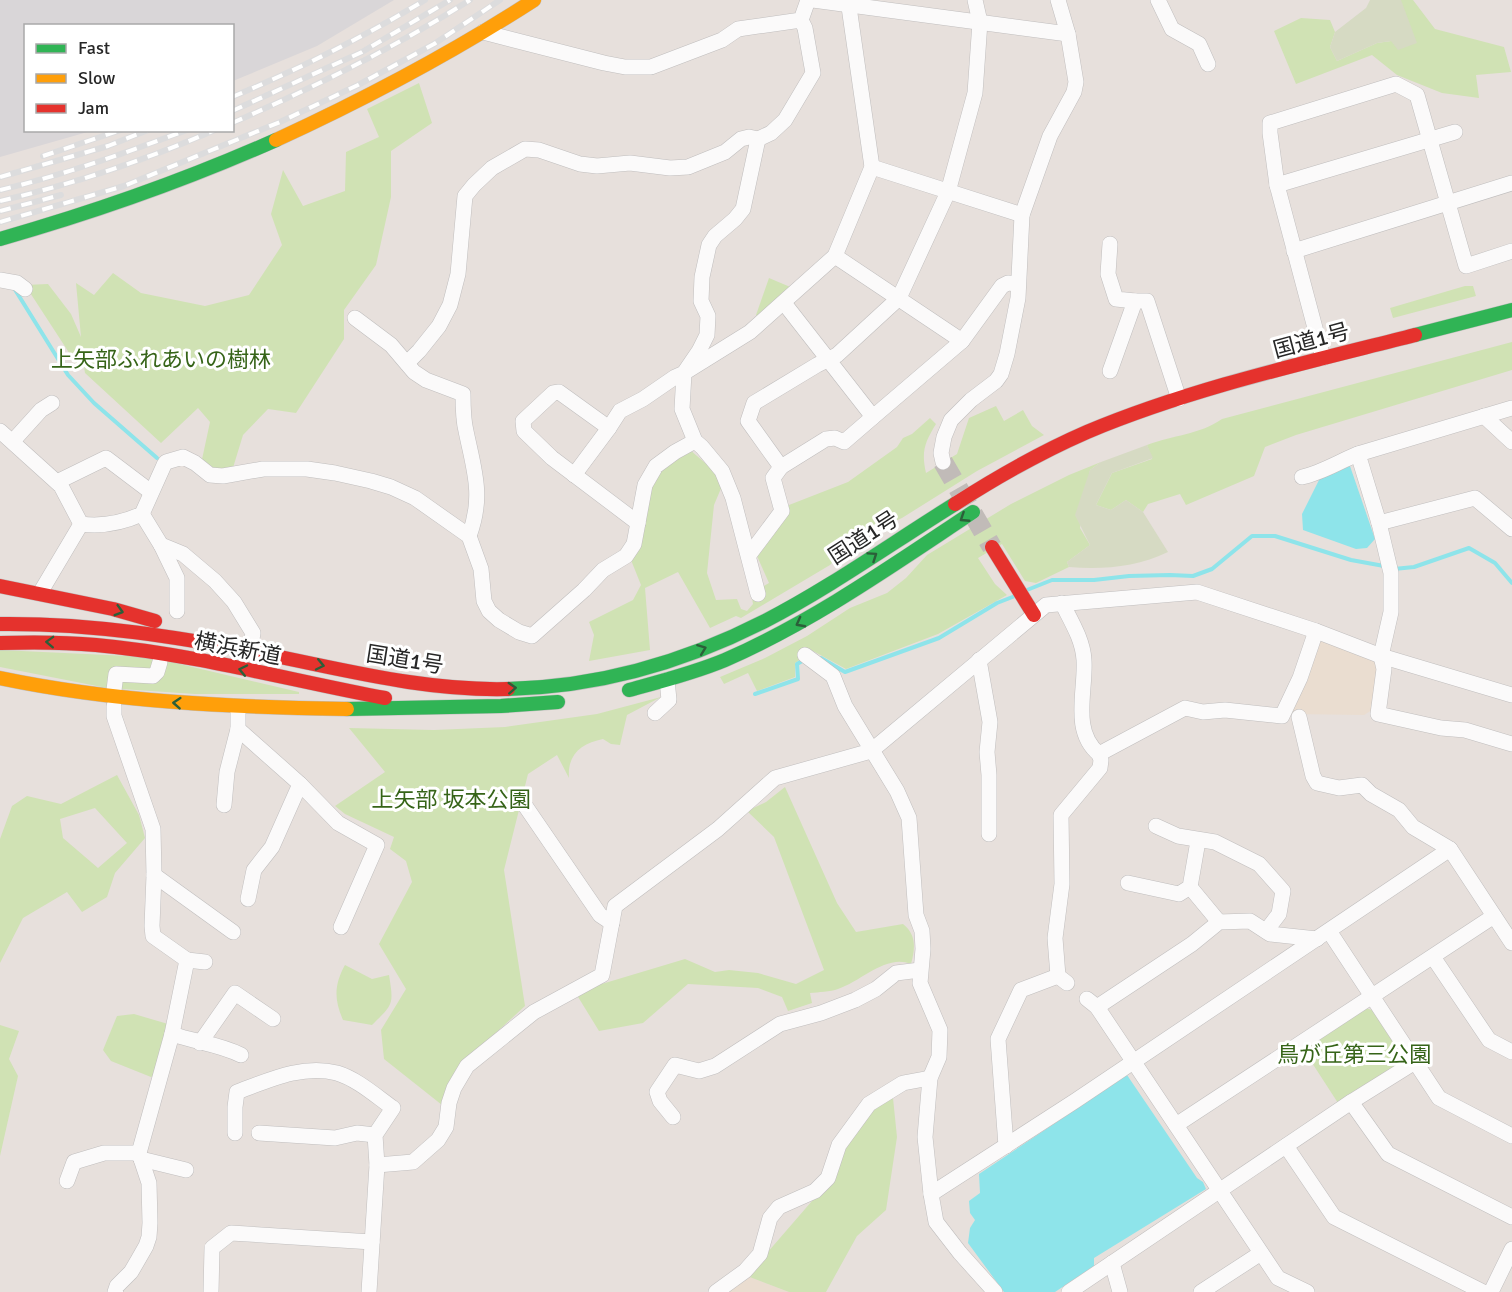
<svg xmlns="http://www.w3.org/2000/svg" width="1512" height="1292" font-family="Signika,'Noto Sans JP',sans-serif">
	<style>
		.industrial { fill: #d9d6d8 }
		.education { fill: #eaddd0 }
		.green { fill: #d0e2b4; fill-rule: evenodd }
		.cemetery { fill: #d6dac3 }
		.water { fill: #8ee4ea }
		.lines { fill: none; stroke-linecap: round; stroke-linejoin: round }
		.stream { stroke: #8ee4ea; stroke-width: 4 }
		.secondary-tunnel { stroke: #c1bbb8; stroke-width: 20; stroke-dasharray: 20 10; stroke-linecap: butt }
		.street-casing { stroke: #c0bebe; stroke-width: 16 }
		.fast-casing { stroke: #c0bebe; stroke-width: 15 }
		.slow-casing { stroke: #c0bebe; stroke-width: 15 }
		.jam-casing { stroke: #c0bebe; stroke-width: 15 }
		.street { stroke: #fbfafa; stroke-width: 15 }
		.fast { stroke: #30b455; stroke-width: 14 }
		.slow { stroke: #ff9f0a; stroke-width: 14 }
		.jam { stroke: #e5322d; stroke-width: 14 }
		.rail-casing { stroke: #dcdcdd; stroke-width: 6 }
		.rail { stroke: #fff; stroke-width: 4; stroke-dasharray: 11; stroke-linecap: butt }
		.oneway { stroke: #2b5f39 }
		.labels { text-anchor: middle; stroke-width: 6; stroke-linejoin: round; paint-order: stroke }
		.street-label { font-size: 22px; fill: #272727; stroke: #fff }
		.park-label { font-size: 22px; fill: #366418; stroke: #fff }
	</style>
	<rect width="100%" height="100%" fill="#e7e0dc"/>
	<polygon class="industrial" points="0,0 394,0 317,46 233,81 232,26 26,26 26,130 91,131 0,157"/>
	<g class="education">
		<polygon points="1318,637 1374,658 1380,668 1375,708 1364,715 1289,714"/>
		<polygon points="747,1276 789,1292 724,1292"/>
	</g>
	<g class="green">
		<polygon points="1401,0 1413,0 1435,29 1504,47 1511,72 1476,75 1479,98 1442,93 1397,75 1372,55 1296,84 1274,31 1301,18 1330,20 1335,32 1330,47 1337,61 1377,43 1391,41"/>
		<polygon points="419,83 432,123 391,151 391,197 376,265 344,310 344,339 296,413 268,409 243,435 232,471 222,473 201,464 210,422 198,408 161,443 85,373 83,361 79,368 25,285 48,284 71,314 81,337 76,283 94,295 113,273 141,293 205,306 249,295 282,245 271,214 283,170 303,206 345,191 346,152 379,137 367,109"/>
		<polygon points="769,278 795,289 760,318 756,315"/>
		<polygon points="1465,286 1473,286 1476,296 1393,318 1390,308"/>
		<path d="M1512 342V370L1296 435 1265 447 1254 476 1186 505 1180 494 1148 504 1143 512 1126 500 1111 510 1096 505 1112 473 1152 459 1147 445C1173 435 1199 435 1222 419Z"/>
		<path d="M996 406 1004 421 1023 410 1032 426 1044 435 977 471 902 518 876 529 848 547 830 565 741 618 736 616 710 628 678 572 645 588 650 650 589 661 594 635 589 622 633 600 641 585 631 560 651 486 661 469 690 450 717 473 722 486 714 505 707 573 716 600 737 599 741 609 747 611 753 604 752 598 762 587 769 583 757 556 783 518 789 505 848 482 897 447 903 438 912 434 930 418 936 424C925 442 921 451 926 473L957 454 969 418Z"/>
		<polygon points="1101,462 1090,470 1080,528 1090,545 1067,562 1069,567 1036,583 1025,581 1002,544 978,558 995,584 1007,595 938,634 846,669 813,651 795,663 795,677 757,691 748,673 724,684 720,677 765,658 807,636 850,608 887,593 906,578 927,555 1011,504 1069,475"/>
		<polygon points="0,650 150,657 299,692 299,694 195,694 107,688 0,667"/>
		<path d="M661 697 627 715 620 745 611 744 603 739C582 743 567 754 569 778L557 755 528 774 504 870 525 1006 461 1065 442 1105 384 1059 381 1030 406 989 379 944 412 882 406 861 390 849 394 837 345 814 335 806 385 772 349 728 434 730 505 727 597 714Z"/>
		<path d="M117 775 139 815 145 838 115 873 107 897 82 912 67 892 23 918 0 963V839L12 806 27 796 61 804ZM95 808 127 843 98 868 63 838 60 819Z"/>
		<path d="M785 787 837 903 856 932 903 924C917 935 915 949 911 964 886 954 862 981 838 989 830 992 819 992 810 993L812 1003 788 1011 782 997 758 988 688 984 643 1023 599 1031 575 992 685 959 715 972 729 970 758 973 796 984 824 970 774 837 747 811 766 802Z"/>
		<path d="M345 965 372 979 389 975C394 1006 393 1004 372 1025L343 1020C334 999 334 985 345 965Z"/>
		<polygon points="1365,1008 1372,1010 1402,1056 1400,1063 1338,1103 1303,1049"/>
		<polygon points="134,1014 168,1024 155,1075 151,1077 111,1061 103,1050 117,1016"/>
		<polygon points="0,1025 19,1031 9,1059 18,1076 0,1156"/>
		<polygon points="893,1098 897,1137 886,1210 857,1236 826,1292 789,1292 747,1276 831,1179 840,1150 871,1106"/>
	</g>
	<g class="cemetery">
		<polygon points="1370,0 1401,0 1417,43 1398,50 1391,41 1377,43 1337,61 1330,47 1335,32 1366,8"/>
		<path d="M1147 445 1153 458 1112 473 1096 505 1111 510 1126 500 1143 512 1168 552C1137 567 1102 570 1069 567L1067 562 1090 545 1075 515 1090 470 1101 462Z"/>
	</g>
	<g class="water">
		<polygon points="1350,466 1375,539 1367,548 1356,549 1303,530 1302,514 1320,478 1324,475"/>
		<polygon points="1127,1075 1197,1178 1203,1182 1206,1189 1094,1258 1094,1266 1055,1292 1004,1292 968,1243 970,1228 975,1220 970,1213 969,1201 980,1193 979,1174"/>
	</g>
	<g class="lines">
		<g class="stream">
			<polyline points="14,288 68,375 94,403 157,458"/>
			<polyline points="1394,569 1414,567 1469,548 1495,563 1512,583"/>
			<polyline points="1027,590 1052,580 1094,580 1129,576 1170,575 1193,576 1212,569 1252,536 1275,536 1351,560 1384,566"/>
			<polyline points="821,658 845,672 939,638 997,603 1015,596"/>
			<polyline points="755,694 798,679 797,664 804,660"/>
		</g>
		<polyline class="secondary-tunnel" points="943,462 992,547"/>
		<defs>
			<g id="street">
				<polyline points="813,0 1068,34"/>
				<polyline points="1158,0 1172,29 1199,44 1208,64"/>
				<polyline points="483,32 604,63 625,67 651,67 722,40 738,29 801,20 808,0"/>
				<polyline points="872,167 1022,215"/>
				<polyline points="1277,185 1455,132"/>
				<polyline points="1110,244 1108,274 1116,299 1135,301"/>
				<polyline points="1294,251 1512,183"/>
				<polyline points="0,280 17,283 25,289"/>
				<polyline points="784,303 873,417 962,341 835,256"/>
				<path d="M355 318 391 345 414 372 426 380 463 394C463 406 463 419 466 431 474 470 484 496 469 536"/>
				<polyline points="962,341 1002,286 1008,283 1018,284"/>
				<polyline points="1323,358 1277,185 1270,133 1270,123 1396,84 1417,95 1466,266 1512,251"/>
				<polyline points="407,363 419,351 439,326 450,305 458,274 465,196 474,185 492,168 525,149 539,150 580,164 597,166 630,163 670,168 688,167 725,152 741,139 749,137 758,139 771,133 785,120 813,73 805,28 801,20"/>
				<polyline points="1110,371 1135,301 1147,301 1179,399"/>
				<polyline points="1512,408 1358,454 1379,523 1475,498 1512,529"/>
				<polyline points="1484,416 1512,442"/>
				<polyline points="873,417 844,442 835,438 826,439 781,467 748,421 754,403 817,365 837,355 899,298 948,192 975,93 980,22 975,0"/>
				<path d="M0 431 61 486 81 524C103 527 122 523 142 514L164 465 166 462 183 457 195 463 210 475 223 476 263 469H307L335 473 371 481 391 487 415 498 469 536 481 569 484 601 489 611 499 620 519 632 532 636 584 590 603 570 626 556 634 544 645 485 656 466 675 452 695 441"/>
				<polyline points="13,441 41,410 52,403"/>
				<polyline points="943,462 941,453 944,437 951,420 971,400 996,381 1001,374 1007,354 1018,298 1022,215 1050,136 1074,92 1076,82 1068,34 1058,0"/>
				<polyline points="574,475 609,428"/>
				<path d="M1302 477C1321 473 1340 461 1358 454"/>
				<polyline points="57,482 106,458 151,492"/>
				<polyline points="142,514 161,545 183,554 215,581 234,602 253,633 250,651"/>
				<polyline points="638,523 552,458 524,431 523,421 553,393 559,392 609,428 620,411 643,399 675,377 684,373 699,351 707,335 708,316 701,301 702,277 709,245 715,236 735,219 743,209 758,139"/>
				<polyline points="1379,523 1391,573 1391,612 1381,656 1384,669 1378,714 1441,728 1465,730 1512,744"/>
				<polyline points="161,545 177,578 177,611"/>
				<polyline points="749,555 782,511 773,478 781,467"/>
				<polyline points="40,593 81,524"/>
				<polyline points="758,594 733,498 722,471 702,447 695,441 682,409 684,373 750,332 835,256 872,167 848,0"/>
				<path d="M1062 603C1071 621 1083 640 1084 660 1086 691 1071 731 1099 754"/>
				<polyline points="805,655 833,676 845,706 897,791 909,818 916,915 922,931 923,949 920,983 940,1030 939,1057 930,1078 925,1137 931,1194 936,1222 960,1253 995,1292"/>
				<polyline points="979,660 990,722 987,752 989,775 989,834"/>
				<polyline points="114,690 116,674 153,676 157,672 160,662"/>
				<path d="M114 706V716L153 829 154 875 152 926 153 936 187 960 172 1034C195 1042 219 1044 241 1055"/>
				<polyline points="238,707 238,729 300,784 338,823 377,845 341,927"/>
				<polyline points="655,713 669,700 667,680"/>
				<polyline points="1299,717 1313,776 1317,783 1339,788 1362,785 1371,794 1399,810 1413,827 1450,849"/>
				<polyline points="224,805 227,772 238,729"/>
				<polyline points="526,807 600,915 612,923"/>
				<polyline points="1156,826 1178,836 1215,842 1259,864 1283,891 1279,914 1266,931"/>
				<polyline points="154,875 233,932"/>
				<polyline points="1128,883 1179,894 1190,887 1198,841"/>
				<polyline points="1190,887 1219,922"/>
				<polyline points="248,899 254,870 272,847 300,784"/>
				<polyline points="1329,931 1439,1098 1512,1136"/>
				<polyline points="1433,957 1489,1040 1512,1052"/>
				<polyline points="187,960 205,962"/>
				<polyline points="1067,983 1058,976 1055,938 1062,884 1061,815 1100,768 1101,760 1099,754 1185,708 1203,712 1225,710 1282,716 1300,678 1316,631"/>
				<polyline points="1087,999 1097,1007 1278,1278 1307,1292"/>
				<polyline points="1097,1007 1192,944 1219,922 1250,921 1270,934 1317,939"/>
				<polyline points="200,1043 235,993 273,1019"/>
				<polyline points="1351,1102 1388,1154 1512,1217"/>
				<polyline points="673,1117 660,1101 657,1092 675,1065 699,1071 715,1066 780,1024 821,1013 855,1000 876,989 896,973 920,970"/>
				<polyline points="1176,1125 1494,916"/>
				<path d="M235 1133V1107L237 1092C269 1080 303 1064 337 1073 357 1079 376 1096 393 1108L375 1135 377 1165 369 1292"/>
				<polyline points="259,1133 335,1138 357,1133 375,1135"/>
				<polyline points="1006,1146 998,1039 1021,990 1058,976"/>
				<polyline points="1286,1146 1334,1217 1483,1292"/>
				<polyline points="141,1159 186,1170"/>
				<polyline points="377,1165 413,1162 438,1140 446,1127 449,1103 454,1088 467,1066 534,1012 602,975 615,906 718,829 775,778 871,751 1046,605 1197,592 1316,631 1381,656 1512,695"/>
				<polyline points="67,1181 74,1162 104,1153 139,1153"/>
				<polyline points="931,1194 1075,1101 1450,849 1512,943"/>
				<polyline points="1112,1263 1120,1292"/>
				<polyline points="115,1292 117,1286 131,1272 138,1260 146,1246 149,1237 150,1223 149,1183 139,1153 172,1034"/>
				<polyline points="211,1292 212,1248 231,1233 372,1242"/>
				<polyline points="716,1292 745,1271 760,1254 770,1218 779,1207 815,1191 828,1178 839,1145 869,1104 903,1083 930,1078"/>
				<polyline points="1069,1292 1351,1102 1415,1062"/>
				<polyline points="1201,1292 1261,1253"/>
				<polyline points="1491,1292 1512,1249"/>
			</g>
			<g id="fast">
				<path d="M0 239C95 212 186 180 276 140"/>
				<polyline points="1415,335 1512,310"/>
				<path d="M508 689C598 687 685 662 765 621 831 587 892 543 955 504"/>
				<path d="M629 690C662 681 694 673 725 660 814 621 893 565 973 512"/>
				<polyline points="347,709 501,706 558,702"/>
			</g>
			<g id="slow">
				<path d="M276 140C365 99 452 53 534 0"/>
				<path d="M0 678C115 702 230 707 347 709"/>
			</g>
			<g id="jam">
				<path d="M955 504C997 477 1041 452 1087 432 1192 388 1305 363 1415 335"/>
				<polyline points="992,547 1034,615"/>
				<polyline points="0,586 113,609 155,621"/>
				<path d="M0 624C92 623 180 637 270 655 350 671 426 691 508 689"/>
				<path d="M0 643C32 642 64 642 96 645 194 654 289 680 385 698"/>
			</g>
		</defs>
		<use href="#street" class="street-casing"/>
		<use href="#fast" class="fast-casing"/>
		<use href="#slow" class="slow-casing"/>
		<use href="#jam" class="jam-casing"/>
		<use href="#street" class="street"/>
		<use href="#fast" class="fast"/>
		<use href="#slow" class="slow"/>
		<use href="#jam" class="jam"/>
		<defs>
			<g id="rail">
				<path d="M232 97C299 69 364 37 425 0"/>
				<polyline points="232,111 362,52 450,0"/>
				<path d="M232 123C315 87 394 48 470 0"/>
				<polyline points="43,156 121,130"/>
				<polyline points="0,177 108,146 148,130"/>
				<path d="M0 190C64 175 125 153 187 130"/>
				<path d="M0 201C73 184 146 160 215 130"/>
				<polyline points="0,211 61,195"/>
				<polyline points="0,222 124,186 280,122 358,85 434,44 500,0"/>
			</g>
		</defs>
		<use href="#rail" class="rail-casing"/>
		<use href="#rail" class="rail"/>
	</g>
	<defs><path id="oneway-chevron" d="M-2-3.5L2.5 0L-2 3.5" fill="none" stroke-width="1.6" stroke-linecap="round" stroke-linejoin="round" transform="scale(1.5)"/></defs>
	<g class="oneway">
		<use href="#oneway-chevron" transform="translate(964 518) rotate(147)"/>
		<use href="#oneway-chevron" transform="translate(873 556) rotate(-34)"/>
		<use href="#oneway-chevron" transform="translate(119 611) rotate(16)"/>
		<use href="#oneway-chevron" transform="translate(800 623) rotate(152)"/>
		<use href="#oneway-chevron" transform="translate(50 642) rotate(-178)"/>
		<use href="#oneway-chevron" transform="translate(702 649) rotate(-21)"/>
		<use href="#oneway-chevron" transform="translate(320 665) rotate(12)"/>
		<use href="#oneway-chevron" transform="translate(243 670) rotate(-168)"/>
		<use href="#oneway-chevron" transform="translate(512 688) rotate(-3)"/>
		<use href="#oneway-chevron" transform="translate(177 703) rotate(-176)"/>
	</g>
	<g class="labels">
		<g class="street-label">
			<text transform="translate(1311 340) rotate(-15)" y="8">国道1号</text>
			<text transform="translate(863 537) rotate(-33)" y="8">国道1号</text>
			<text transform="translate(238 648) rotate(11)" y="8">横浜新道</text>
			<text transform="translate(405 659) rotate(9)" y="8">国道1号</text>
		</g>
		<g class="park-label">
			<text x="161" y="367">上矢部ふれあいの樹林</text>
			<text x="451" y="807">上矢部 坂本公園</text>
			<text x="1354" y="1062">鳥が丘第三公園</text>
		</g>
	</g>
	<rect x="24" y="24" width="210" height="108" fill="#ffffff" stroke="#a9a9a9" stroke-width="1.5"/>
	<rect x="36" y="44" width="30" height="9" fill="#30b455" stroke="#a9a9a9" stroke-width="1.5"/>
	<text x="78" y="54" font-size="18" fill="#272727">Fast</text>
	<rect x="36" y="74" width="30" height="9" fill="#ff9f0a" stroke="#a9a9a9" stroke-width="1.5"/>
	<text x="78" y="84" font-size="18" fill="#272727">Slow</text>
	<rect x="36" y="104" width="30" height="9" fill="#e5322d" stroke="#a9a9a9" stroke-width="1.5"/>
	<text x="78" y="114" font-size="18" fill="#272727">Jam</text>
</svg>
